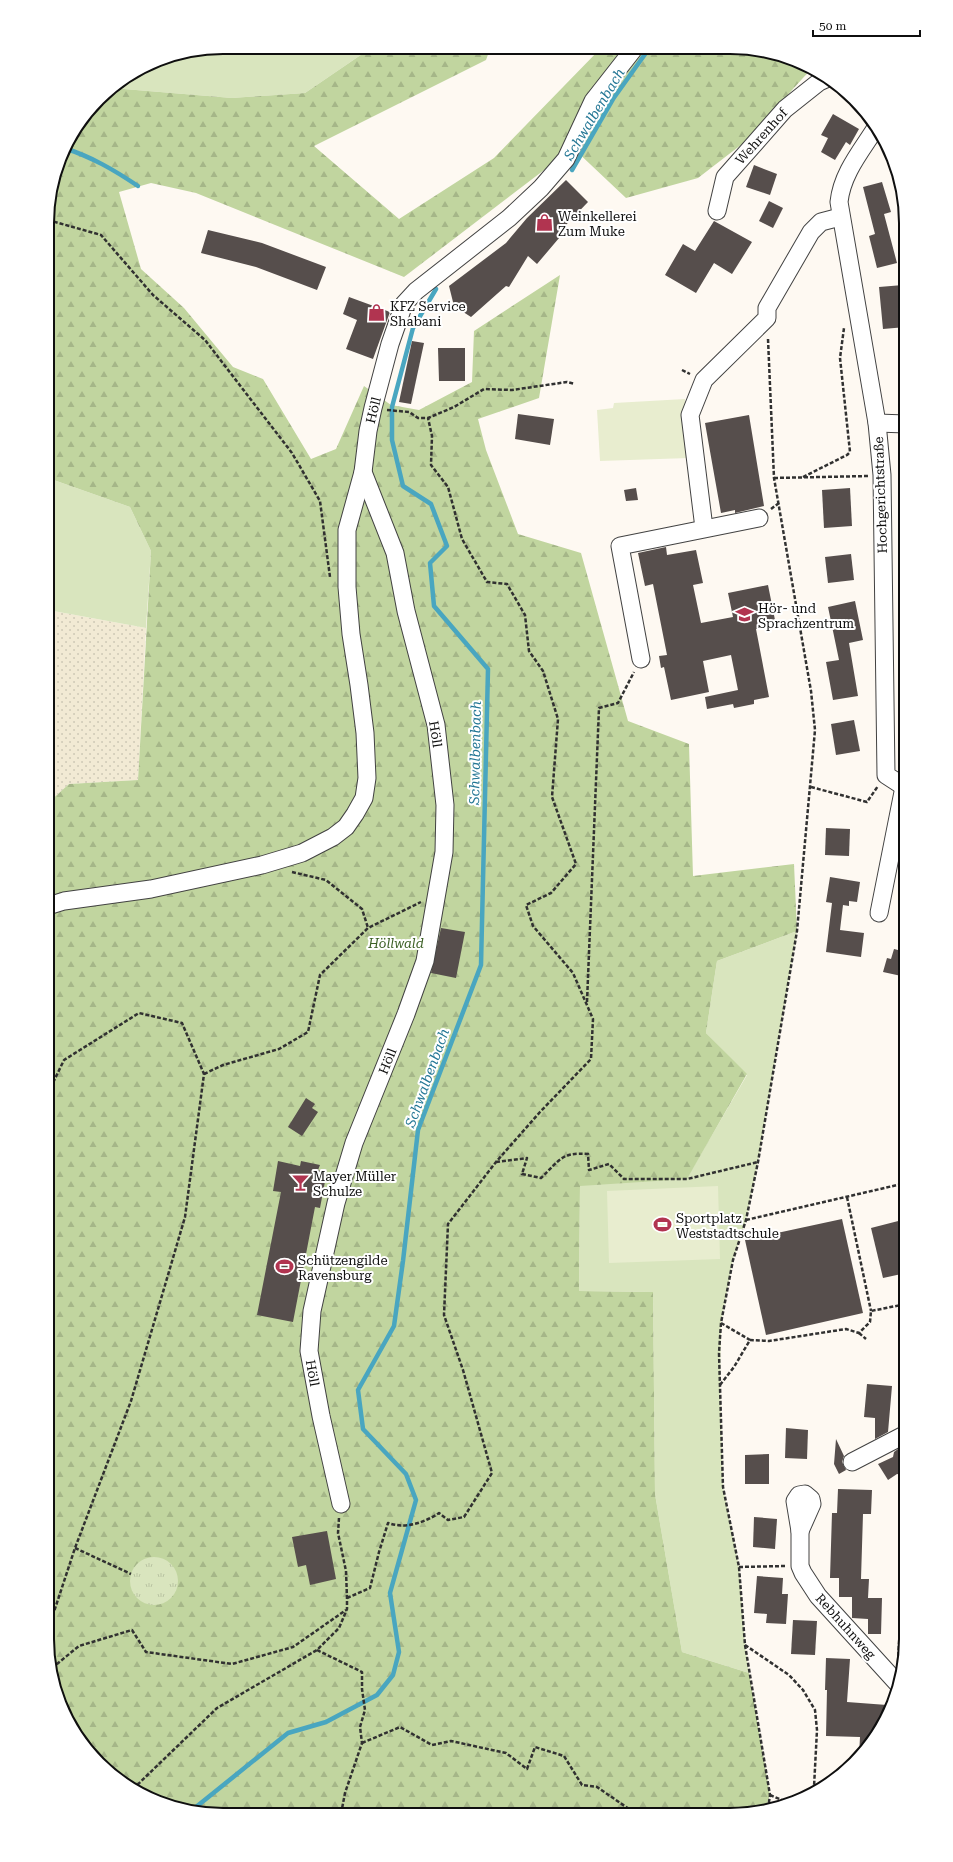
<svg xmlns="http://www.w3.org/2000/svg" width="953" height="1862" font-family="'Roboto Serif',serif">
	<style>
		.farmland { fill: url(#farmland-dots) }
		.grass { fill: #d9e5be }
		.forest { fill: url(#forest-firs) }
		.park { fill: url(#park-tufts) }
		.pitch { fill: #e8edcf }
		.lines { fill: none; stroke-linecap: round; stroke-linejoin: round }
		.stream { stroke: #49a6c0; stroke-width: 4.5 }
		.building { fill: #564e4c }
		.minor-casing { stroke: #424242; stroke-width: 19 }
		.path { stroke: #313131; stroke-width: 2.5; stroke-dasharray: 4 2; stroke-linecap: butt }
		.minor { stroke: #fff; stroke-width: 17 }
		.labels { text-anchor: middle; stroke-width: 4; stroke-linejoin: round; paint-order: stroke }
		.street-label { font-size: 13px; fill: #0f0f0f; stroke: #fff }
		.poi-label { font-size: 13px; fill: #0f0f0f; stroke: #fff; text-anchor: start }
		.park-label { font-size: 13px; font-style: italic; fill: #3c6025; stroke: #fff }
		.water-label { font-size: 14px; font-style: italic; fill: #247795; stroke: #fff }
		.rim { fill: none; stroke: #0f0f0f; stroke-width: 2 }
	</style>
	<defs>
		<pattern id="farmland-dots" width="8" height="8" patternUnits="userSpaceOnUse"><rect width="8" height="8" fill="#f2ead4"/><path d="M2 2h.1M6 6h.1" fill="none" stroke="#cec8b5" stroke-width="1.8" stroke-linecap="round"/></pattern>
		<pattern id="forest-firs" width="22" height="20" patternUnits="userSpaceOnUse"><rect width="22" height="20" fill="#c1d59f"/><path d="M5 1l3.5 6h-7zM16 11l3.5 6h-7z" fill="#a5b688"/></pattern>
		<pattern id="park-tufts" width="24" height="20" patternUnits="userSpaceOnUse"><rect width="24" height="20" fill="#d9e5be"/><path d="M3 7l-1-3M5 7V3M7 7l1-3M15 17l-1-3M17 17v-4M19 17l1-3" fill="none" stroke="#b9c3a2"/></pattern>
	</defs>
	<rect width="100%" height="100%" fill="#fef9f2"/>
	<polygon class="farmland" points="48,610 146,628 138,780 69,784 48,803"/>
	<g class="grass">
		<polygon points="223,47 371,48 305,93 232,98 112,88 156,60"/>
		<polygon points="48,478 130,507 151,551 146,628 48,610"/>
		<polygon points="797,931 758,1162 746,1220 733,1260 721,1323 720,1386 723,1487 739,1567 745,1645 749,1673 682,1652 655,1494 653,1292 579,1291 580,1185 687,1178 747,1075 706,1033 717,961"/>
	</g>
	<polygon class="forest" points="371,48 490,49 486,60 314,146 399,219 494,158 600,49 764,50 812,68 746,141 698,178 626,198 573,148 404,277 196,193 151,183 119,192 141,269 184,308 233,367 263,379 311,459 336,449 364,386 391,405 419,410 472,382 474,331 560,275 539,398 478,419 486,450 518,534 581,553 628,721 689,744 693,876 794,864 797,931 717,961 706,1033 747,1074 687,1179 580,1186 579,1291 653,1292 655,1494 682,1652 749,1673 770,1795 765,1809 730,1815 200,1813 145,1797 107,1771 77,1737 56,1695 47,1639 48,803 69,784 138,780 151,551 130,507 48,478 48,200 65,145 107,91 112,88 232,98 305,93"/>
	<circle class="park" cx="154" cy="1581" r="24"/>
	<g class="pitch">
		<polygon points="685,399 689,458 600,461 597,410 613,408 614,403"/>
		<polygon points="718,1186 720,1259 609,1263 607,1191"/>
	</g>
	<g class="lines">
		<g class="stream">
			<path d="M64 148C92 157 114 170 138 186"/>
			<polyline points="572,170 613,99 648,50"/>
			<polyline points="191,1811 288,1733 326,1722 377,1695 393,1675 399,1652 390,1593 416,1500 406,1474 363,1429 358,1390 394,1326 403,1261 418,1130 481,965 488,669 434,606 430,563 447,546 431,504 403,486 392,440 392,407 413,328 436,289"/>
		</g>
	</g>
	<g class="building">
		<polygon points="833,114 859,129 850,145 846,142 835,160 821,152 828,138 821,135"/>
		<polygon points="754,165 777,174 770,195 746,187"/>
		<polygon points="566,180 588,202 563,228 565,231 537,264 528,256 509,287 506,286 471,317 454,306 449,286 506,243 527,218"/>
		<polygon points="882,182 891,212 884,214 897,263 877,268 869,236 875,234 863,187"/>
		<polygon points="769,201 783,208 773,228 759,221"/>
		<polygon points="714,221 752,242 732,274 714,263 696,293 665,275 683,244 695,251"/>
		<polygon points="208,230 262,243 326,267 317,290 256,267 201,253"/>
		<polygon points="903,285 906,327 883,329 879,287"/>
		<polygon points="349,297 390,312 373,359 346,349 357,320 343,314"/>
		<polygon points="412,341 424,343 411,404 399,402"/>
		<polygon points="438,348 465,348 465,381 439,381"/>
		<polygon points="518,414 554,419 550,445 515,439"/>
		<polygon points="749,415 764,506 735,513 735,510 721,513 705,423"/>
		<polygon points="636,488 638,500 626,501 624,490"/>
		<polygon points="850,488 852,526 824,528 822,490"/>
		<polygon points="666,547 667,555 696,550 703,583 693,585 701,623 733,617 728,593 768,585 776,625 756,629 769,697 754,700 754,704 734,708 733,704 707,709 705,697 738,690 731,655 703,661 709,692 671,700 664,667 661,668 659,656 667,655 653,584 645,586 638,553"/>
		<polygon points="851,554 854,580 828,583 825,557"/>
		<polygon points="855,601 863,640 849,643 858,696 833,700 826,662 839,660 828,607"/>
		<polygon points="854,720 860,751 836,755 831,724"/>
		<polygon points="826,828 850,829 849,856 825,855"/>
		<polygon points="830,877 860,882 857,902 849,901 849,906 843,905 840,930 864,933 861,957 826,952 832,903 826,902"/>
		<polygon points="441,928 465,932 456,978 431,973"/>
		<polygon points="894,949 906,952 906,977 883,972 887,958 891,959"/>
		<polygon points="306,1098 315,1104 312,1108 318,1112 302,1136 288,1127"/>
		<polygon points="278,1161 300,1166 301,1161 320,1165 318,1170 322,1171 322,1175 326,1176 320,1208 315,1207 293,1322 257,1315 281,1192 273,1191"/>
		<polygon points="842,1219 863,1313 766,1335 745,1240"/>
		<polygon points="906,1219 906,1273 883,1278 871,1228"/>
		<polygon points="867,1384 892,1386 888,1432 875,1439 875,1418 864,1417"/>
		<polygon points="786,1428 808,1430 807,1459 785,1458"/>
		<polygon points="836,1439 844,1456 842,1462 846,1470 839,1474 834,1464"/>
		<polygon points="898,1449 905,1450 903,1475 897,1474 888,1480 878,1464 893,1457 894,1452"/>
		<polygon points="769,1454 769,1484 745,1484 745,1455"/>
		<polygon points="838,1489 872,1490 871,1514 863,1514 861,1579 869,1579 868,1598 882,1598 881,1634 868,1634 868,1619 852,1618 852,1597 839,1597 839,1578 830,1578 832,1513 837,1513"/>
		<polygon points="754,1517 777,1519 775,1549 753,1547"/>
		<polygon points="327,1531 336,1579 310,1585 306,1565 298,1567 292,1537"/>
		<polygon points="757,1576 783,1578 782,1594 788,1594 786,1624 766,1623 767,1614 754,1613"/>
		<polygon points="793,1620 817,1621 815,1655 791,1654"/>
		<polygon points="826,1658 850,1659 847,1702 887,1705 887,1716 869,1746 859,1756 860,1737 826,1736 827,1690 825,1690"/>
	</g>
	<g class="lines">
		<defs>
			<g id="minor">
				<path d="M877 126C862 150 842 173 839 202L877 423 882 475 886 775 906 788"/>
				<polyline points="717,211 725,177 785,109 819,82 828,78"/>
				<polyline points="877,423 906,424"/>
				<polyline points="704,528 690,415 704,380 767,318 767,308 811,232 821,222 840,217"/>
				<polyline points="641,659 620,546 759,518"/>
				<polyline points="48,906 64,901 151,889 262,865 302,853 333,837 346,827 355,814 364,798 367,778 365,733 359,685 351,634 347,587 347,530 363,472 368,431 373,408 390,344 404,304 416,291 509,218 541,188 566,159 593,101 633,50"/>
				<polyline points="879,913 904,787"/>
				<polyline points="852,1462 906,1434"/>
				<polygon points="805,1494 811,1499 812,1504 800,1531 795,1501 799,1495"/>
				<polyline points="341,1504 321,1416 309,1351 312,1311 336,1203 354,1143 406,1014 425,961 444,852 445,805 436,725 406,611 395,553 363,472"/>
				<polyline points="800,1531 800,1566 803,1573 818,1596 898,1684"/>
			</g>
		</defs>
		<use href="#minor" class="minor-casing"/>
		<g class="path">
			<polyline points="48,220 101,235 153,295 205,340 292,453 320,501 330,577"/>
			<polyline points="768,339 774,478 811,691 815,730 797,931 758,1162 746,1220 733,1260 721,1323 719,1353 723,1487 739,1567 745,1645 770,1795 768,1809"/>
			<polyline points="682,370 690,374"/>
			<polyline points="387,410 409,412 418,418 428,418 454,407 484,389 512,390 567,382 575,384"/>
			<polyline points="803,477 847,455 850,452 840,358 844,328"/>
			<polyline points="774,478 868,476"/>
			<polyline points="771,509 779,503"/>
			<polyline points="811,787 867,802 878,786"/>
			<polyline points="292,872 326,880 362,909 368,928"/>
			<polyline points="587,1002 599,708 618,703 634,672"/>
			<polyline points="204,1074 223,1065 279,1049 308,1032 320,975 368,928 421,902"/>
			<path d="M496 1162 527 1158 522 1174 541 1178C560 1160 561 1152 588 1154L589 1170 609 1164 624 1179H687L758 1162"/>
			<polyline points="847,1197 871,1311"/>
			<polyline points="746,1220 906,1183"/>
			<polyline points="721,1323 750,1340"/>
			<polyline points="859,1333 866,1339"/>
			<polyline points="720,1385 734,1367 750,1340 769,1341 846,1329 859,1333 870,1322 871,1311 906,1304"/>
			<polyline points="75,1548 131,1574"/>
			<polyline points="739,1567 785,1566"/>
			<path d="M347 1598 370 1588 379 1552 388 1523C405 1529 424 1523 439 1513L448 1520 464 1517 492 1473 463 1370 444 1315 448 1224 496 1162 540 1112 591 1059 593 1019 573 973 533 926 526 905 551 893 576 864 552 797 558 719 543 671 529 651 525 615 507 584 487 582 462 539 448 487 431 465 432 436 428 418"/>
			<polyline points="47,1633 75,1548 131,1401 185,1217 204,1074 182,1023 139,1013 64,1060 48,1093"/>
			<polyline points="745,1645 789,1675 803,1690 815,1710 817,1730 814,1787 807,1796"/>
			<polyline points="317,1650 362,1672 362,1689 365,1710 360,1727 362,1743 345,1793 341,1814"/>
			<polyline points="898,1662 906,1516"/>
			<polyline points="52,1668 79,1646 132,1630 146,1652 232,1664 293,1647 346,1610"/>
			<polyline points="362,1743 400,1727 432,1745 451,1741 506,1753 527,1769 535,1747 564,1756 582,1785 597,1787 632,1811 652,1810 670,1815"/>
			<polyline points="133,1789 217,1708 317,1650 339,1628 347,1609 347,1598 346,1571 338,1533 339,1518"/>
			<polyline points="770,1795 791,1804"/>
		</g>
		<use href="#minor" class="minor"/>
	</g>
	<defs>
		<symbol id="shop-bare" viewBox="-9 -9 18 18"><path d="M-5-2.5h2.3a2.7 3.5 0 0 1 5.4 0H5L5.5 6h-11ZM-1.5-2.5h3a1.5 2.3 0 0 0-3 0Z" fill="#b13450" stroke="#fff" stroke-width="2.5" paint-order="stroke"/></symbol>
		<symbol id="school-bare" viewBox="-9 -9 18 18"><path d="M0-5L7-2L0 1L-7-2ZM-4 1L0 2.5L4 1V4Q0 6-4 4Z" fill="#b13450" stroke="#fff" stroke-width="2.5" paint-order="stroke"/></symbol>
		<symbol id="bar-bare" viewBox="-9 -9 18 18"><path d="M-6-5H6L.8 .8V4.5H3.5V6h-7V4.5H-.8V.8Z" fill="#b13450" stroke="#fff" stroke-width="2.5" paint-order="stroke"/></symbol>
		<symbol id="stadium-bare" viewBox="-9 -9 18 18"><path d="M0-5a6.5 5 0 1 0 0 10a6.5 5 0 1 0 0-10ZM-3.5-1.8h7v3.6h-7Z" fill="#b13450" stroke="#fff" stroke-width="2.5" paint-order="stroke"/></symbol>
	</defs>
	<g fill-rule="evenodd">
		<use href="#shop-bare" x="532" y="210" width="25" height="25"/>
		<use href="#shop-bare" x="364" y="300" width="25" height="25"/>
		<use href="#school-bare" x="732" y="602" width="25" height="25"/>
		<use href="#bar-bare" x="288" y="1170" width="25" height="25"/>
		<use href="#stadium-bare" x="650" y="1212" width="25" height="25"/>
		<use href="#stadium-bare" x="272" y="1254" width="25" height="25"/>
	</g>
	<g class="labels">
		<g class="street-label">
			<text transform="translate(761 136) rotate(-48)" y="5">Wehrenhof</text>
			<text transform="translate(373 410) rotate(-76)" y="5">Höll</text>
			<text transform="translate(880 495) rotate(-92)" y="5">Hochgerichtstraße</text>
			<text transform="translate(436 734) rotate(81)" y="5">Höll</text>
			<text transform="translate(387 1061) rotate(-68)" y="5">Höll</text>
			<text transform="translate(313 1373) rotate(80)" y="5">Höll</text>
			<text transform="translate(846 1626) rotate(48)" y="5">Rebhuhnweg</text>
		</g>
		<g class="poi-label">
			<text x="558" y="221">Weinkellerei<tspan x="558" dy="15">Zum Muke</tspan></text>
			<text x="390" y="311">KFZ Service<tspan x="390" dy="15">Shabani</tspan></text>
			<text x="758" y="613">Hör- und<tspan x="758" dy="15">Sprachzentrum</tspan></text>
			<text x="313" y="1181">Mayer Müller<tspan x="313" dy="15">Schulze</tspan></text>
			<text x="676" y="1223">Sportplatz<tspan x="676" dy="15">Weststadtschule</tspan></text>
			<text x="298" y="1265">Schützengilde<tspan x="298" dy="15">Ravensburg</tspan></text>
		</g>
		<g class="park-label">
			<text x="396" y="948">Höllwald</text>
		</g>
		<g class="water-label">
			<text transform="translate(594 114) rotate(-59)" y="5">Schwalbenbach</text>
			<text transform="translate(475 753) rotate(-89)" y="5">Schwalbenbach</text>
			<text transform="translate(427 1078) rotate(-70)" y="5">Schwalbenbach</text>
		</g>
	</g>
	<path d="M0 0H953V1862H0ZM223 54H730A169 169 0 0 1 899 223V1639A169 169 0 0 1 730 1808H223A169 169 0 0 1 54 1639V223A169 169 0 0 1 223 54Z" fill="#fff" fill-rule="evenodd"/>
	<path class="rim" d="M223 54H730A169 169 0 0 1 899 223V1639A169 169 0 0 1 730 1808H223A169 169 0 0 1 54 1639V223A169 169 0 0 1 223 54Z"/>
	<path d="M813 30v6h107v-6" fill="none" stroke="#0f0f0f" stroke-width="2"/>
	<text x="819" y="30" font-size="12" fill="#0f0f0f" stroke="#ffffff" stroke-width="3" paint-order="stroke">50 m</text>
</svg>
